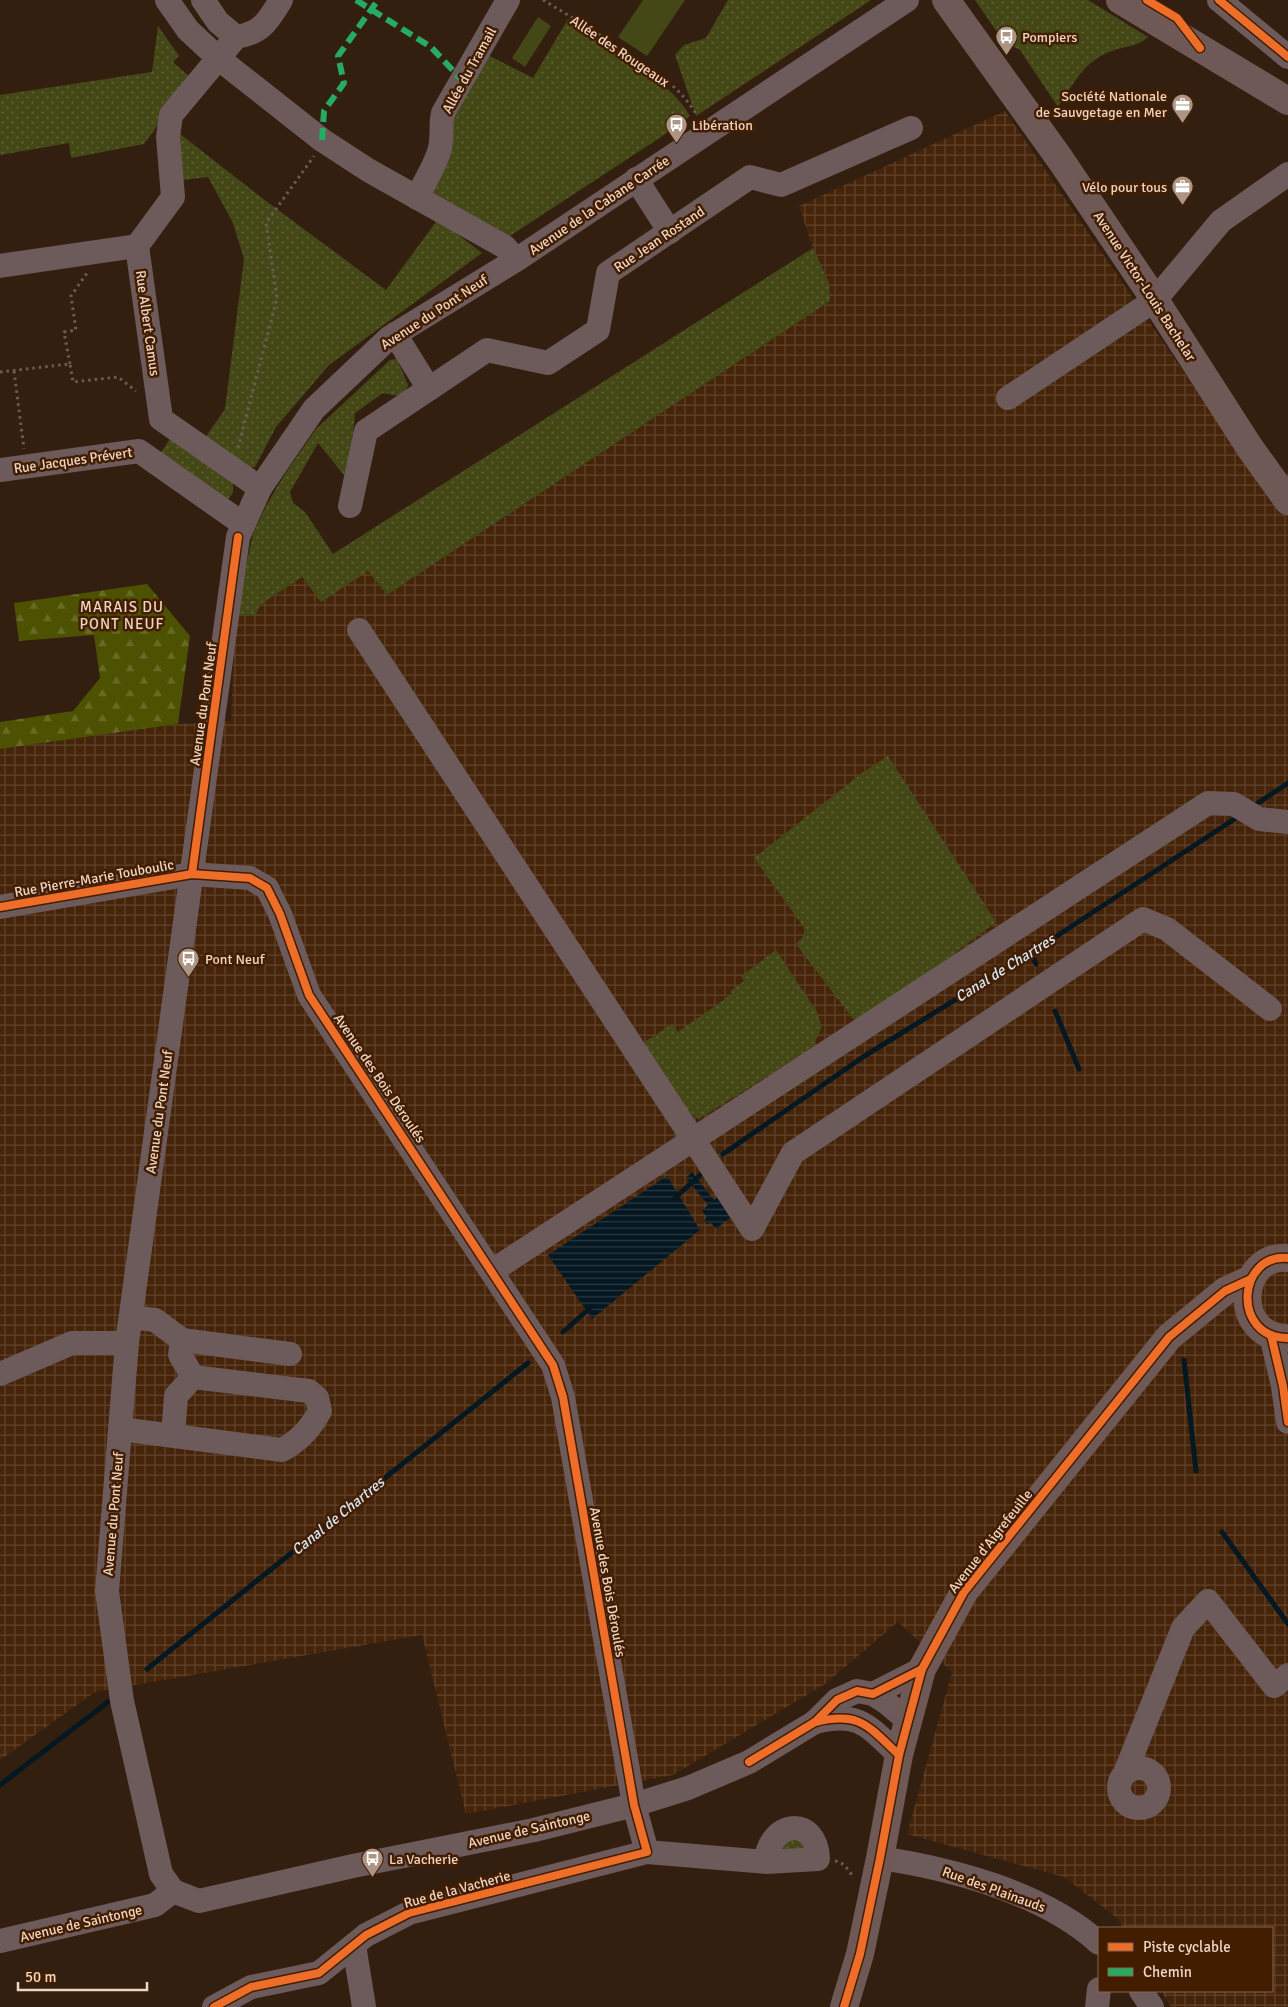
<svg xmlns="http://www.w3.org/2000/svg" width="1288" height="2007" font-family="Signika,sans-serif">
	<style>
		.industrial { fill: url(#industrial-grid) }
		.grass { fill: url(#grass-dots) }
		.forest { fill: url(#forest-firs) }
		.green { fill: #444817 }
		.water { fill: url(#water-rules) }
		.lines { fill: none; stroke-linecap: round; stroke-linejoin: round }
		.stream { stroke: #051822; stroke-width: 5 }
		.path { stroke: #6c5b57; stroke-width: 3; stroke-dasharray: 2.5 4; stroke-linecap: butt }
		.minor { stroke: #6d5a5b; stroke-width: 24 }
		.major { stroke: #6f5956; stroke-width: 28 }
		.quiet { stroke: #26ab63; stroke-width: 6; stroke-dasharray: 12 6; stroke-linecap: butt }
		.cycleway-casing { stroke: #421d00; stroke-width: 11 }
		.cycleway { stroke: #ee6e29; stroke-width: 8 }
		.labels { text-anchor: middle; stroke-width: 5; stroke-linejoin: round; paint-order: stroke }
		.poi-label { font-size: 14px; fill: #eed5c4; stroke: #421d00; text-anchor: start }
		.street-label { font-size: 14px; fill: #eed5c4; stroke: #421d00 }
		.neighbourhood-label { font-size: 15px; letter-spacing: 1px; fill: #eed5c4; stroke: #421d00 }
		.water-label { font-size: 15px; font-style: italic; fill: #d4e8f4; stroke: #421d00 }
	</style>
	<defs>
		<pattern id="industrial-grid" width="8" height="8" patternUnits="userSpaceOnUse" patternTransform="scale(1.25)"><rect width="8" height="8" fill="#45240a"/><path d="M0 4h8M4 0v8" fill="none" stroke="#60432c"/></pattern>
		<pattern id="grass-dots" width="8" height="8" patternUnits="userSpaceOnUse" patternTransform="scale(1.25)"><rect width="8" height="8" fill="#444817"/><path d="M2 2h.1M6 6h.1" fill="none" stroke="#5f6237" stroke-width="1.8" stroke-linecap="round"/></pattern>
		<pattern id="forest-firs" width="22" height="20" patternUnits="userSpaceOnUse" patternTransform="scale(1.25)"><rect width="22" height="20" fill="#4d5102"/><path d="M5 1l3.5 6h-7zM16 11l3.5 6h-7z" fill="#676925"/></pattern>
		<pattern id="water-rules" width="6" height="5" patternUnits="userSpaceOnUse" patternTransform="scale(1.25)"><rect width="6" height="5" fill="#051822"/><path d="M0 2.5h6" fill="none" stroke="#2a3940"/></pattern>
	</defs>
	<rect width="100%" height="100%" fill="#331f0f"/>
	<polygon class="industrial" points="1005,111 1270,498 1288,471 1288,2007 1171,2007 1161,1991 1272,1991 1272,1928 1123,1928 1117,1918 1064,1877 907,1834 952,1672 898,1622 825,1684 673,1775 466,1814 422,1635 95,1692 0,1760 0,749 178,724 231,721 235,614 260,605 302,577 368,570 387,595 830,301 799,206"/>
	<g class="grass">
		<polygon points="728,0 871,0 696,116 675,55 684,45 706,38"/>
		<path d="M975 0H1088L1148 37C1137 47 1125 46 1112 51 1085 60 1073 84 1058 107L1020 50 1004 42Z"/>
		<path d="M568 19C602 42 672 81 690 116L661 137 507 238 433 197 432 185 449 115 486 54 533 78Z"/>
		<polygon points="158,26 179,56 173,62 192,79 144,144 71,158 69,143 0,155 0,95 152,72"/>
		<polygon points="180,134 266,201 386,290 438,219 482,253 329,365 276,427 255,467 244,468 205,438 225,409 244,259 233,223 208,177 183,180 178,151"/>
		<polygon points="813,248 829,283 830,301 387,595 368,571 321,602 302,577 260,605 255,616 235,614 253,534 267,504 285,474 316,429 390,360 397,359 408,385 405,393 398,396 383,393 355,413 348,480 318,443 290,492 293,503 305,512 333,554"/>
		<path d="M172 436 232 481C234 488 234 494 228 499L158 457Z"/>
		<polygon points="888,756 996,922 934,969 869,1015 853,1019 796,944 802,938 805,929 754,858 862,773"/>
		<polygon points="776,950 817,1012 822,1027 812,1048 699,1119 689,1112 643,1043 672,1024 678,1032 732,994 731,991 744,981 741,976"/>
		<polygon points="799,1834 806,1854 781,1855 778,1843"/>
	</g>
	<polygon class="forest" points="147,584 190,636 178,724 0,749 0,722 73,711 100,678 94,635 19,641 14,603"/>
	<g class="green">
		<polygon points="643,0 685,0 647,56 618,37"/>
		<polygon points="538,17 551,26 525,67 512,58"/>
	</g>
	<g class="water">
		<polygon points="692,1172 714,1200 718,1197 731,1217 716,1229 711,1223 706,1224 704,1221 707,1217 702,1211 708,1205 686,1178"/>
		<polygon points="667,1176 700,1230 592,1319 548,1255"/>
	</g>
	<g class="lines">
		<g class="stream">
			<polyline points="1252,807 1288,783"/>
			<polyline points="1031,953 1036,964"/>
			<polyline points="1055,1011 1079,1069"/>
			<polyline points="723,1154 866,1055 1031,953 1239,816"/>
			<polyline points="675,1198 700,1175"/>
			<polyline points="563,1332 591,1307"/>
			<polyline points="1184,1360 1196,1471"/>
			<polyline points="1222,1532 1288,1624"/>
			<polyline points="147,1669 528,1363"/>
			<polyline points="0,1785 108,1702"/>
		</g>
		<g class="path">
			<path d="M543 0C570 16 596 32 622 50 650 68 681 86 697 116"/>
			<polyline points="70,364 64,332 76,330 71,296 87,273"/>
			<polyline points="14,371 24,449"/>
			<polyline points="0,372 70,364 73,382 118,377 136,391"/>
			<polyline points="238,448 277,298 266,223 314,156"/>
			<path d="M835 1861C844 1862 849 1871 854 1878"/>
		</g>
		<g class="minor">
			<polyline points="167,0 188,30 218,58 322,140 368,170 505,247 516,260"/>
			<polyline points="203,0 218,22 236,37"/>
			<polyline points="1219,0 1288,57"/>
			<polyline points="636,179 670,232"/>
			<path d="M417 198C424 182 436 165 440 148 443 136 440 125 443 113L508 0"/>
			<path d="M137 246 173 197 168 137 171 115 236 37C262 33 268 21 281 0"/>
			<polyline points="0,266 137,246 161,419 260,488"/>
			<polyline points="395,334 429,389"/>
			<polyline points="1008,398 1155,300 1221,221 1288,174"/>
			<polyline points="0,470 139,451 243,524"/>
			<polyline points="350,506 366,431 487,350 548,363 598,330 608,273 750,177 781,185 911,128"/>
			<polyline points="359,630 752,1229 793,1153 1143,919 1167,929 1270,1009"/>
			<polyline points="0,907 192,874 250,878 267,888 280,914 309,995 553,1365 563,1397 634,1805 647,1852 409,1913 366,1935 319,1973 251,1987 214,2007"/>
			<polyline points="492,1271 1208,803 1234,804 1259,819 1288,822"/>
			<polyline points="131,1317 155,1320 182,1340 290,1354"/>
			<polyline points="1271,1335 1283,1386 1288,1422"/>
			<polyline points="182,1340 180,1355 193,1377"/>
			<polyline points="0,1374 72,1343 127,1343"/>
			<path d="M120 1429 282 1450C299 1441 311 1428 320 1411L317 1398 309 1391 193 1377 176 1396 173 1436"/>
			<polyline points="873,1694 922,1669"/>
			<path d="M815 1722C860 1711 868 1726 899 1755"/>
			<circle cx="1139" cy="1788" r="20"/>
			<polyline points="1125,1773 1183,1628 1208,1601 1274,1686 1288,1675"/>
			<path d="M647 1852 766 1862 818 1859C816 1813 768 1822 766 1862"/>
			<path d="M880 1858C953 1869 1044 1893 1099 1943"/>
			<polyline points="173,1891 161,1874 122,1701 107,1591 127,1343 238,537 260,488 314,409 389,338 516,260 907,0"/>
			<polyline points="173,1891 199,1901 353,1866 534,1830 634,1805 688,1788 749,1762 815,1722 837,1700 857,1691 873,1694 887,1703 908,1721"/>
			<polyline points="0,1941 155,1905 173,1891"/>
			<polyline points="354,1945 364,2007"/>
			<polyline points="1141,1991 1152,2007"/>
			<polyline points="1097,2007 1099,1989"/>
		</g>
		<g class="major">
			<polyline points="946,0 1060,159 1155,300 1250,448 1288,501"/>
			<polyline points="1120,0 1288,101"/>
			<path d="M1288 1258C1237 1253 1231 1338 1288 1338"/>
			<polyline points="844,2007 860,1954 880,1858 899,1755 922,1669 964,1592 1169,1337 1225,1291 1251,1279"/>
		</g>
		<g class="quiet">
			<polyline points="356,0 431,47 461,79"/>
			<polyline points="322,140 324,111 344,83 338,56 378,0"/>
		</g>
		<defs>
			<g id="cycleway">
				<polyline points="1147,0 1177,18 1200,48"/>
				<polyline points="1219,0 1288,57"/>
				<polyline points="192,874 238,537"/>
				<polyline points="0,907 192,874 250,878 267,888 280,914 309,995 553,1365 563,1397 634,1805 647,1852 409,1913 366,1935 319,1973 251,1987 214,2007"/>
				<path d="M1288 1258C1237 1253 1231 1338 1288 1338"/>
				<polyline points="1271,1335 1283,1386 1288,1422"/>
				<path d="M815 1722C860 1711 868 1726 899 1755"/>
				<polyline points="749,1762 815,1722 837,1700 857,1691 873,1694 922,1669"/>
				<polyline points="844,2007 860,1954 880,1858 899,1755 922,1669 964,1592 1169,1337 1225,1291 1251,1279"/>
			</g>
		</defs>
		<use href="#cycleway" class="cycleway-casing"/>
		<use href="#cycleway" class="cycleway"/>
	</g>
	<defs>
		<symbol id="bus-pin" viewBox="-11 -11 22 30"><path d="M0 17L-7.5 6A9.5 9.5 0 1 1 7.5 6Z" fill="#ad9585" stroke="#421d00"/><path d="M-5-6H5V4H4V6H2V4H-2V6H-4V4H-5ZM-3.5-4V0h7V-4ZM-3.5 1.2v1.5H-2V1.2ZM2 1.2v1.5H3.5V1.2Z" fill="#fff"/></symbol>
		<symbol id="office-pin" viewBox="-11 -11 22 30"><path d="M0 17L-7.5 6A9.5 9.5 0 1 1 7.5 6Z" fill="#ad9585" stroke="#421d00"/><path d="M-6-3h4V-5.5h4V-3h4V5H-6ZM-1-4.5V-3h2v-1.5ZM-6 0V1H6V0Z" fill="#fff"/></symbol>
	</defs>
	<g fill-rule="evenodd">
		<use href="#bus-pin" x="994" y="24" width="25" height="34"/>
		<use href="#office-pin" x="1170" y="92" width="25" height="34"/>
		<use href="#bus-pin" x="664" y="112" width="25" height="34"/>
		<use href="#office-pin" x="1170" y="174" width="25" height="34"/>
		<use href="#bus-pin" x="176" y="946" width="25" height="34"/>
		<use href="#bus-pin" x="360" y="1846" width="25" height="34"/>
	</g>
	<g class="labels">
		<g class="poi-label">
			<text x="1022" y="42">Pompiers</text>
			<text x="1167" y="101" text-anchor="end">Société Nationale<tspan x="1167" dy="16">de Sauvgetage en Mer</tspan></text>
			<text x="692" y="130">Libération</text>
			<text x="1167" y="192" text-anchor="end">Vélo pour tous</text>
			<text x="205" y="964">Pont Neuf</text>
			<text x="389" y="1864">La Vacherie</text>
		</g>
		<g class="street-label">
			<text transform="translate(620 51) rotate(34)" y="5">Allée des Rougeaux</text>
			<text transform="translate(469 70) rotate(-61)" y="5">Allée du Tramail</text>
			<text transform="translate(599 205) rotate(-34)" y="5">Avenue de la Cabane Carrée</text>
			<text transform="translate(659 239) rotate(-34)" y="5">Rue Jean Rostand</text>
			<text transform="translate(1145 286) rotate(57)" y="5">Avenue Victor-Louis Bachelar</text>
			<text transform="translate(434 312) rotate(-33)" y="5">Avenue du Pont Neuf</text>
			<text transform="translate(148 323) rotate(82)" y="5">Rue Albert Camus</text>
			<text transform="translate(73 460) rotate(-8)" y="5">Rue Jacques Prévert</text>
			<text transform="translate(203 704) rotate(-82)" y="5">Avenue du Pont Neuf</text>
			<text transform="translate(94 878) rotate(-10)" y="5">Rue Pierre-Marie Touboulic</text>
			<text transform="translate(380 1078) rotate(56)" y="5">Avenue des Bois Déroulés</text>
			<text transform="translate(159 1112) rotate(-82)" y="5">Avenue du Pont Neuf</text>
			<text transform="translate(113 1514) rotate(-85)" y="5">Avenue du Pont Neuf</text>
			<text transform="translate(990 1541) rotate(-52)" y="5">Avenue d'Aigrefeuille</text>
			<text transform="translate(608 1582) rotate(80)" y="5">Avenue des Bois Déroulés</text>
			<text transform="translate(529 1829) rotate(-13)" y="5">Avenue de Saintonge</text>
			<text transform="translate(457 1889) rotate(-15)" y="5">Rue de la Vacherie</text>
			<text transform="translate(994 1889) rotate(20)" y="5">Rue des Plainauds</text>
			<text transform="translate(81 1923) rotate(-13)" y="5">Avenue de Saintonge</text>
		</g>
		<g class="neighbourhood-label">
			<text x="122" y="612">MARAIS DU<tspan x="122" dy="17">PONT NEUF</tspan></text>
		</g>
		<g class="water-label">
			<text transform="translate(1005 968) rotate(-32)" y="5">Canal de Chartres</text>
			<text transform="translate(338 1516) rotate(-39)" y="5">Canal de Chartres</text>
		</g>
	</g>
	<rect x="1098" y="1927" width="175" height="65" fill="#421d00" stroke="#87674e"/>
	<rect x="1108" y="1943" width="25" height="8" fill="#ee6e29" stroke="#87674e"/>
	<text x="1143" y="1952" font-size="15" fill="#eed5c4">Piste cyclable</text>
	<rect x="1108" y="1968" width="25" height="8" fill="#26ab63" stroke="#87674e"/>
	<text x="1143" y="1977" font-size="15" fill="#eed5c4">Chemin</text>
	<path d="M18 1982v8h129v-8" fill="none" stroke="#eed5c4" stroke-width="2.5"/>
	<text x="25" y="1982" font-size="15" fill="#eed5c4" stroke="#421d00" stroke-width="4" paint-order="stroke">50 m</text>
</svg>
